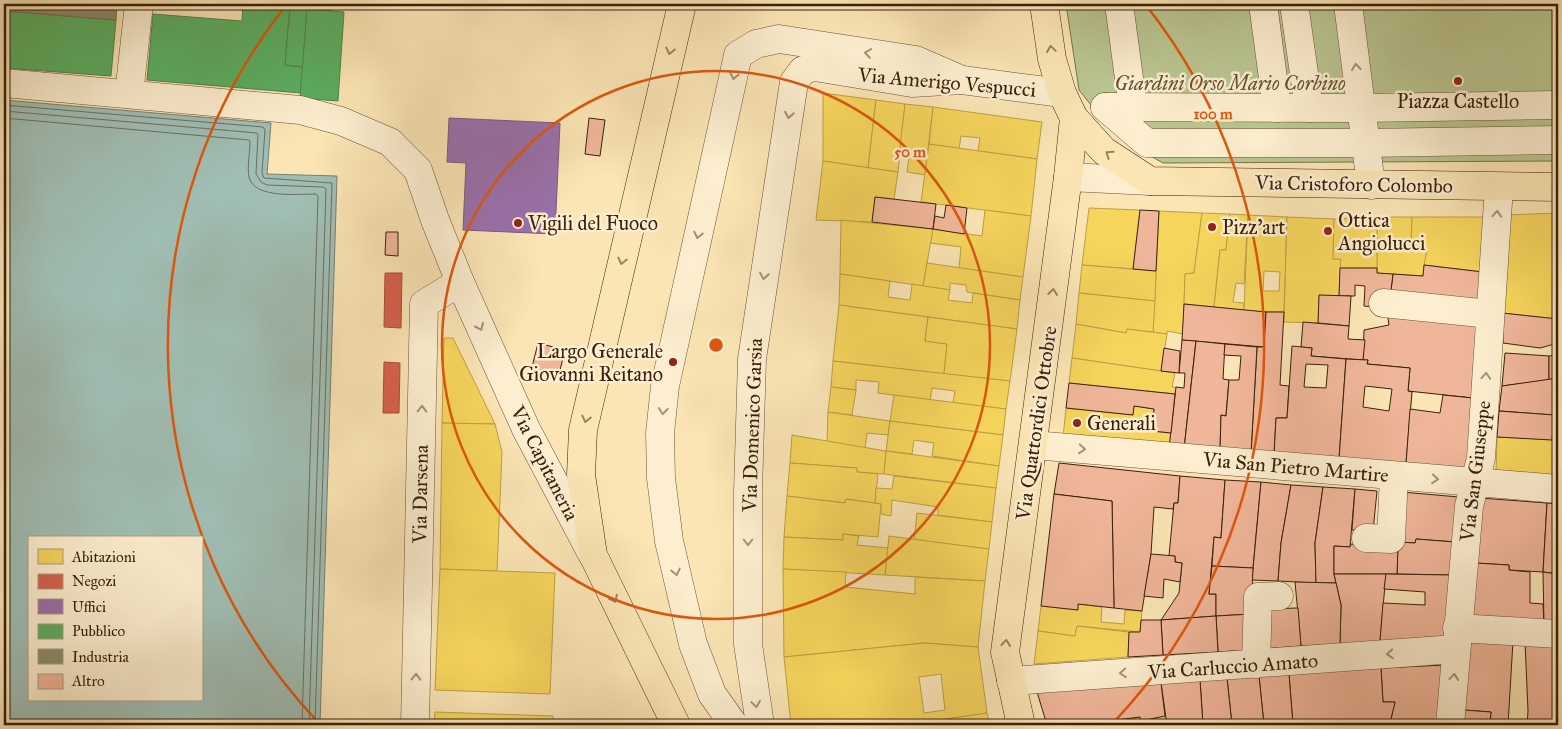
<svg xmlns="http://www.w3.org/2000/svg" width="1562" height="729" font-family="'IM FELL Great Primer',serif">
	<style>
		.green { fill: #bac691; stroke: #7a734f }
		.water { fill: #a0beb4; stroke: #777f71; fill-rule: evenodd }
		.homes { fill: #f6d55c; stroke: #bd9f44; fill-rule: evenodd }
		.shops { fill: #d6604d; stroke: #a74d3a }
		.offices { fill: #9970ab; stroke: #7c587c }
		.public { fill: #5aae61; stroke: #508348 }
		.industry { fill: #8c8c6e; stroke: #736c51 }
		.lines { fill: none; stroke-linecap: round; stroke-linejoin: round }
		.shore { stroke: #6c6f60; stroke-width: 1 }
		.building { fill: #f0b699; stroke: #39200d; fill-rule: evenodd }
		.minor-casing { stroke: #6a5137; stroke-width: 29 }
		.major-casing { stroke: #39200d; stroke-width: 29 }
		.minor { stroke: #fceecf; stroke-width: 28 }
		.major { stroke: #fbe5b5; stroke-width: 28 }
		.oneway { stroke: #9a8261 }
		.oneway2 { stroke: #a49178 }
		.ring { fill: none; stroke: #df560c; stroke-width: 2.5 }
		.poi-dot { fill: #8f2418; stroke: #fceecf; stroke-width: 2 }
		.labels { text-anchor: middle; stroke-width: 5; stroke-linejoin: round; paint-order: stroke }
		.street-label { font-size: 20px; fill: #39200d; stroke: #fceecf }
		.park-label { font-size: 20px; font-style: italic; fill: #605235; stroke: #fceecf }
		.poi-label { font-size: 20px; fill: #39200d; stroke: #fceecf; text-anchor: start }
		.centre { fill: #df560c; stroke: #fceecf; stroke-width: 2.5 }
		.ring-label { font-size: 15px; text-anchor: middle; font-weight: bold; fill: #df560c; stroke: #fceecf; stroke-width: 5; stroke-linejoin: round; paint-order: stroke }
	</style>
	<rect width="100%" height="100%" fill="#fbe5b5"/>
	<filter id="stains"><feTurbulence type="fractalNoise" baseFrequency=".004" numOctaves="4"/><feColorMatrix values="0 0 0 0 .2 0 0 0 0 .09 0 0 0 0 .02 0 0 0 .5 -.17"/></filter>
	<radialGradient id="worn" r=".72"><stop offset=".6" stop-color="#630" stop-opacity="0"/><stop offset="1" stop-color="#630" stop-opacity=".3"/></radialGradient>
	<polygon class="green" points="1066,4 1558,4 1558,161 1163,163 1133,146 1103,120 1079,90"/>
	<path class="water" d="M4 100 271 123 267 174 337 176 320 725H4ZM29 538H201V700H29Z"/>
	<g class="homes">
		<polygon points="823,93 876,100 868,168 823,161"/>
		<polygon points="876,100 905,104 898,172 868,168"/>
		<polygon points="905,104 933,107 925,175 907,172 909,157 899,155"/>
		<polygon points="933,107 1042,122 1037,159 978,151 980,138 961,136 959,149 929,144"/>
		<polygon points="929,144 1037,159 1031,216 921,202"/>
		<polygon points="823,161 898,172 894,199 875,197 872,222 816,220"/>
		<polygon points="1089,208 1140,210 1133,269 1082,265"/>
		<polygon points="985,210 1031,216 1023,277 959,268 961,247 930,243 933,229 982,236"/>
		<polygon points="1159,211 1202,213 1194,273 1185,274 1183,334 1167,331 1167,334 1153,332"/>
		<polygon points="1202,213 1230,214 1226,250 1220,250 1214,307 1184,304 1185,274 1194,273"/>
		<polygon points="1558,213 1558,319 1502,313 1506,215"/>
		<polygon points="1230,214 1248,215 1244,284 1236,283 1233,302 1244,303 1244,311 1214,307 1220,250 1226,250"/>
		<path d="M1248 215 1287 217 1284 312 1244 311ZM1264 271 1280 272 1279 291H1263Z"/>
		<polygon points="1287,217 1334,219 1333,259 1341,259 1339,296 1319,295 1318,323 1284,322"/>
		<polygon points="1377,217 1412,217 1411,249 1427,250 1423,276 1377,273"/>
		<polygon points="1377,217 1377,268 1340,268 1341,259 1333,259 1334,219"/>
		<polygon points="1412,217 1488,217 1483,272 1424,265 1427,250 1411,249"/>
		<polygon points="841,220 933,229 923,286 840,274"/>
		<polygon points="927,263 1023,277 1020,300 967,292 966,285 950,283 950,290 923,286"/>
		<polygon points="1082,265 1156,271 1155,301 1079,293"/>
		<polygon points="840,274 890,281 888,297 910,300 912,284 950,290 948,300 972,303 973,293 1020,300 1017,329 839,305"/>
		<polygon points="1079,293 1155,301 1153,332 1127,329 1126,333 1076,324"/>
		<polygon points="839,305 928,317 925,341 947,344 944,374 833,361"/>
		<polygon points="928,317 1017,329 1010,381 944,374 947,344 925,341"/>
		<polygon points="1076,324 1126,333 1127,329 1167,334 1161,371 1072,358"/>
		<polygon points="444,338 453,338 495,424 442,423"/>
		<polygon points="1072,358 1175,373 1172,387 1176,387 1175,394 1069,383"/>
		<polygon points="833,361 1010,381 1006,409 953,403 955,391 932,388 930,400 878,393 879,382 856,380 856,390 831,387"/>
		<polygon points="831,387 856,390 852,415 828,412"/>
		<polygon points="894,395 1006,409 1003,435 890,421"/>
		<polygon points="1134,406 1154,409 1152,431 1171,433 1169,448 1063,437 1066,408 1133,415"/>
		<polygon points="828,412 890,421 888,435 867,433 865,448 827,442"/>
		<polygon points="890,421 1003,435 999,466 932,456 934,443 914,440 912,454 886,451"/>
		<polygon points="442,423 495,424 502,452 497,571 440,569"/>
		<polygon points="792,435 886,451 884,474 857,472 857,468 790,463"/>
		<polygon points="1497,437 1558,440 1558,475 1496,472"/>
		<polygon points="886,451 999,466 996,488 884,474"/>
		<polygon points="790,463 857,468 857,472 878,474 875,503 846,499 845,503 787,496"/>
		<polygon points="894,476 996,488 992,522 938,515 938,507 892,500 891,516 881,514 881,504 875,503 876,488 892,489"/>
		<polygon points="787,496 845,503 846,499 881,504 878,537 843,534 843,540 784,537"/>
		<polygon points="917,513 992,522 989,549 914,540"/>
		<polygon points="843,534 859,536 857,545 888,548 885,575 783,569 784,537 843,540"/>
		<polygon points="889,536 989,549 985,581 885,575"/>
		<polygon points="440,569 555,573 550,694 435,690"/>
		<polygon points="783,569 846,572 845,587 915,594 915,577 985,581 978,647 924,643 784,657"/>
		<polygon points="1078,604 1102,607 1101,622 1124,624 1125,610 1142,611 1140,632 1077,626 1075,636 1038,631 1041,606 1078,610"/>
		<polygon points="1077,626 1129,632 1128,657 1034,664 1038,631 1075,636"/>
		<path d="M924 643 978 647 987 713 908 725H879V721L857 725H791L784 657ZM941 674 945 710 924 713 919 677Z"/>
		<polygon points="435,712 553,716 553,725 434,725"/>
		<polygon points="987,713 990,725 908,725 946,719"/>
		<polygon points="1165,716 1167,725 1077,725 1140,717 1141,721"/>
	</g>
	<g class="shops">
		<polygon points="385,273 402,273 401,328 384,327"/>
		<polygon points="384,362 400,363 399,413 383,413"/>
	</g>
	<polygon class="offices" points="449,118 560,123 555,234 463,230 466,163 447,162"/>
	<g class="public">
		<polygon points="243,4 290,4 285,65 303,67 301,93 147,80 153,14 242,21"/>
		<polygon points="290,8 307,9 303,67 285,65"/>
		<polygon points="307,9 344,12 338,101 300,98"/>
		<polygon points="4,11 116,20 111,76 4,68"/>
	</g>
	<polygon class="industry" points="4,4 117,4 116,20 4,11"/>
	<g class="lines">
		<g class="shore">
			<polyline points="4,105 263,127 265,130 262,173 264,178 332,183 315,725"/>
			<polyline points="4,111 257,133 258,135 256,174 261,182 267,185 323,187 326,189 309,725"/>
			<path d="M4 118 249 140 250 142C250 153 247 166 249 177 254 199 298 194 316 194L318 196 302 725"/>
		</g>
	</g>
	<g class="building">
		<polygon points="589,118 605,120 600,156 585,154"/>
		<polygon points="875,197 936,204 933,229 872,222"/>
		<polygon points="946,205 967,208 964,234 933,229 935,216 944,218"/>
		<polygon points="1140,210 1159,211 1156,271 1133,269"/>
		<polygon points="386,232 398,232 398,256 385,255"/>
		<polygon points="1424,265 1483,272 1481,309 1390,298 1393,274 1423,276"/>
		<polygon points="1340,268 1377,268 1377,273 1393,274 1390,298 1375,307 1364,306 1365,286 1355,285 1355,296 1339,296"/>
		<polygon points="1319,295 1351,296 1349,326 1318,323"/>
		<polygon points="1184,304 1266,312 1264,347 1182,340"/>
		<polygon points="1387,311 1479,321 1473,398 1408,391 1410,368 1367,364 1368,360 1363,360 1364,330 1389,325"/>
		<polygon points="1266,312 1284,312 1280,385 1289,386 1287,418 1276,418 1274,455 1251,453 1257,347 1264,347"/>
		<polygon points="1502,313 1558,319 1558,343 1540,348 1503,343"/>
		<polygon points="1303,322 1349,326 1348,339 1365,340 1363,360 1311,356 1312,348 1301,347"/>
		<polygon points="1182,340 1196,341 1184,449 1169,448 1176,387 1184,388 1185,373 1179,373"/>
		<polygon points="1196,341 1225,344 1223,379 1229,380 1226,416 1221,415 1220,451 1184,449"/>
		<polygon points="538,343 565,350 558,378 531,371"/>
		<polygon points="1225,344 1257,347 1251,453 1220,451 1221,415 1226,416 1229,380 1239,380 1241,356 1224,355"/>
		<path d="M1292 346 1312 348 1311 356 1346 359 1339 459 1274 455 1276 418H1287ZM1306 364 1328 365 1326 388 1304 387Z"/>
		<polygon points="1164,348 1180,351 1179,373 1161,371"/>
		<polygon points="1505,353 1549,356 1549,380 1502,386"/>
		<polygon points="1558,355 1558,378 1549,380 1549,356"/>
		<path d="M1346 359 1368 360 1367 364 1410 368 1408 391 1412 392 1406 464 1339 459ZM1365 386 1392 389 1389 411 1363 407Z"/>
		<polygon points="1558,378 1558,397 1554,398 1554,415 1499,411 1502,386"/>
		<polygon points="1069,383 1175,394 1171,433 1152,431 1154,409 1134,406 1133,415 1066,408"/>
		<polygon points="1443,395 1473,398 1467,468 1406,464 1410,409 1440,413"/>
		<polygon points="1499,411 1554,415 1552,440 1497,437"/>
		<polygon points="1059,463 1180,476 1178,503 1174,503 1173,509 1154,507 1151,554 1142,611 1114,608 1112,501 1054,494"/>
		<polygon points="1180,476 1225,480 1221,538 1214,537 1209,594 1216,594 1216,616 1161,620 1179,593 1182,563 1175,562 1175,556 1169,556 1174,503 1178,503"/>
		<polygon points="1225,480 1261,482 1253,568 1212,566 1214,537 1221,538"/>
		<polygon points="1261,482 1291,485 1281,543 1278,581 1252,580"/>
		<polygon points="1291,485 1323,487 1315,543 1316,583 1278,581 1281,543"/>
		<polygon points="1323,487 1355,489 1350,547 1334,546 1334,574 1336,583 1316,583 1315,543"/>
		<polygon points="1355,489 1377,491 1373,531 1352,530"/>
		<polygon points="1402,492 1459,497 1455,542 1416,539 1415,543 1398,542"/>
		<polygon points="1054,494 1112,501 1114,608 1078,604 1078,610 1041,606"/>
		<polygon points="1480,498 1547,503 1543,572 1509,570 1509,565 1475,563"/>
		<polygon points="1547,503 1558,504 1558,574 1543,572"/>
		<polygon points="1416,539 1455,542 1452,575 1397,574 1398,542 1415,543"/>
		<polygon points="1351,544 1398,547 1397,574 1334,574 1334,546 1350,547"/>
		<polygon points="1151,554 1175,556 1175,562 1182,563 1180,582 1164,579 1163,598 1144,596"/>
		<polygon points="1475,563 1509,565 1509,570 1530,572 1530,603 1543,604 1544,624 1470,618"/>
		<polygon points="1212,566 1253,568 1251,614 1216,616 1216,594 1209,594"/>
		<polygon points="1543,572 1558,574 1558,625 1544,624"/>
		<polygon points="1334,574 1386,574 1380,641 1340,644 1341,605"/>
		<polygon points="1386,574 1452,575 1447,637 1380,641 1383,603 1425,605 1425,592 1384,589"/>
		<polygon points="1295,582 1336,583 1341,605 1340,644 1301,646"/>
		<polygon points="1298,608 1301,646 1265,649 1264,609"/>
		<polygon points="1251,614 1248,650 1218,652 1216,616"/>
		<polygon points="1216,616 1218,652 1163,655 1161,620"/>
		<polygon points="1141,620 1161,620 1163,655 1128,657 1129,632 1140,632"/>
		<polygon points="1468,638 1513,641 1508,725 1490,724 1491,712 1464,710"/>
		<polygon points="1525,642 1558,643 1558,725 1527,725 1528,711"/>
		<polygon points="1445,665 1440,725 1358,725 1358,722 1390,723 1395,702 1383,702 1381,668"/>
		<polygon points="1381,668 1383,702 1395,702 1390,723 1358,722 1358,725 1293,725 1289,674"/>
		<polygon points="1289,674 1293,725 1264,725 1259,676"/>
		<polygon points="1259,676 1264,725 1232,725 1227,678"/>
		<polygon points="1227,678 1232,725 1203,725 1200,680"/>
		<polygon points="1200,680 1203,725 1167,725 1161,683"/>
		<polygon points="1161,683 1165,716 1141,721 1140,717 1077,725 1047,725 1037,692"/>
		<polygon points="1464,710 1491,712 1490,724 1508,725 1463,725"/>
	</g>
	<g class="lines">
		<defs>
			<g id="minor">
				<polyline points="1119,4 1133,108"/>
				<polyline points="1263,4 1277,108"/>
				<polyline points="1294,4 1309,108"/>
				<polyline points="1348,4 1371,185"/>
				<polyline points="4,83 300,110 341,121 390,142 418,170 435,220 460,282 526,429 592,554"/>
				<polyline points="129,94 139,4"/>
				<polyline points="1105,107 1147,143 1365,143 1558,140"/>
				<polyline points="1105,107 1361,108 1558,105"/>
				<polyline points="1068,177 1150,181"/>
				<polyline points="1383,303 1490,314"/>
				<polyline points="1033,445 1558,489"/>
				<polyline points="1366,538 1391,539 1394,476"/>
				<polyline points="1457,628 1558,634"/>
				<polyline points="1256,664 1258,597 1279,596"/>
				<polyline points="1011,681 1456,649"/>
				<polyline points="415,725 424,304 460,282"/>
				<polyline points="734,725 712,694 693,644 669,541 661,478 660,433 665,386 738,55 756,44 779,39 916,60 962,80"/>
				<polyline points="760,725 748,644 748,491 752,359 794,82 803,70 815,67 912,83 962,80 1062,93"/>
				<polyline points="1450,725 1469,506 1481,458 1499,187"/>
			</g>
			<g id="major">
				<polyline points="1044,4 1052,59 1062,93 1074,118 1104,151 1150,181 1558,187"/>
				<polyline points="676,725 593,555 581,475 583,430 682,4"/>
				<polyline points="1021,725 1005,652 1068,177 1074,118"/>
			</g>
		</defs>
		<use href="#minor" class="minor-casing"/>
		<use href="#major" class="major-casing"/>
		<use href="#minor" class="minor"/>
		<use href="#major" class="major"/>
	</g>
	<defs><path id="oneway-chevron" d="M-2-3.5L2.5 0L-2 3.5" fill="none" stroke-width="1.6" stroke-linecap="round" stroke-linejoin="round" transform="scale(1.25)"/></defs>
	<g class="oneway">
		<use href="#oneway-chevron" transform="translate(1051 49) rotate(-98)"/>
		<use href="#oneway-chevron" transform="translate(670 51) rotate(103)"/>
		<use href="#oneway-chevron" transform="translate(1109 154) rotate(-145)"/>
		<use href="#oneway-chevron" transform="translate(622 261) rotate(103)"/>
		<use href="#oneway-chevron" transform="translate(1053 292) rotate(-83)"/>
		<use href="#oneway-chevron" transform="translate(586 419) rotate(103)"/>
		<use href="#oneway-chevron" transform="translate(614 599) rotate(64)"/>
		<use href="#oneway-chevron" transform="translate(1006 643) rotate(-83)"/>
	</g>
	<g class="oneway2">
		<use href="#oneway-chevron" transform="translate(868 53) rotate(-171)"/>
		<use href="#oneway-chevron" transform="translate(1356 67) rotate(-97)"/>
		<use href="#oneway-chevron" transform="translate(734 76) rotate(102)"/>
		<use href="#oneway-chevron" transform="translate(789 115) rotate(99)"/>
		<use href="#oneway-chevron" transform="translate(1497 214) rotate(-86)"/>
		<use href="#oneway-chevron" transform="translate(698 235) rotate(102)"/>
		<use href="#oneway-chevron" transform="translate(764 276) rotate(99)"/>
		<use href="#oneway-chevron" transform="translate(480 327) rotate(66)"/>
		<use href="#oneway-chevron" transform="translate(1486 376) rotate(-86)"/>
		<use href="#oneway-chevron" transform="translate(422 409) rotate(-89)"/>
		<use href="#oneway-chevron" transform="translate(663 411) rotate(96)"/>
		<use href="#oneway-chevron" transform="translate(1082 449) rotate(5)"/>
		<use href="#oneway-chevron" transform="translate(1435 479) rotate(5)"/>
		<use href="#oneway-chevron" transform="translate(748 542) rotate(90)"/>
		<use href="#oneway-chevron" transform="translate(676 572) rotate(77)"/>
		<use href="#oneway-chevron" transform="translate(1390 654) rotate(176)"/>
		<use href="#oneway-chevron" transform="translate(1123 673) rotate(176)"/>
		<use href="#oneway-chevron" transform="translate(416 677) rotate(-89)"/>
		<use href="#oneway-chevron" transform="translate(1454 677) rotate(-85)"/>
		<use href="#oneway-chevron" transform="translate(756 704) rotate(82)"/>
	</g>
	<g class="ring">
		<circle cx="716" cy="345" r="274"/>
		<path d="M318 722A548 548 0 0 1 287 4M1145 4A548 548 0 0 1 1114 722"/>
	</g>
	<g class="poi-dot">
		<circle cx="1458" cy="81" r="5"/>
		<circle cx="518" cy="223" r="5"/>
		<circle cx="1212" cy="227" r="5"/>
		<circle cx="1328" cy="231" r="5"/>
		<circle cx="673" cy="362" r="5"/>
		<circle cx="1077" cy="423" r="5"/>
	</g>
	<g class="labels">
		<g class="street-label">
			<text transform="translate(947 82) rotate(5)" y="7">Via Amerigo Vespucci</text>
			<text transform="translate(1354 184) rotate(1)" y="7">Via Cristoforo Colombo</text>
			<text transform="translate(1036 423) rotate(-82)" y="7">Via Quattordici Ottobre</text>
			<text transform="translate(752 425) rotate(-88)" y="7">Via Domenico Garsia</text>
			<text transform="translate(545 463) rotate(63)" y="7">Via Capitaneria</text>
			<text transform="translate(1296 467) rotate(5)" y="7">Via San Pietro Martire</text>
			<text transform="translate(1475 471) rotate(-83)" y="7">Via San Giuseppe</text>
			<text transform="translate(420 494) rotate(-89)" y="7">Via Darsena</text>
			<text transform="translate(1233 666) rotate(-4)" y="7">Via Carluccio Amato</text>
		</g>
		<g class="park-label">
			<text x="1230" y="90">Giardini Orso Mario Corbino</text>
		</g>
		<g class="poi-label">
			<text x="1458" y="108" text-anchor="middle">Piazza Castello</text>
			<text x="1338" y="227">Ottica<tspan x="1338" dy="23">Angiolucci</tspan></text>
			<text x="528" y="230">Vigili del Fuoco</text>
			<text x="1222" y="234">Pizz'art</text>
			<text x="663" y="358" text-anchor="end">Largo Generale<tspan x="663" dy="23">Giovanni Reitano</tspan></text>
			<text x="1087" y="430">Generali</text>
		</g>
	</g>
	<circle cx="716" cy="345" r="8" class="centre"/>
	<g class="ring-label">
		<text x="1213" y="119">100 m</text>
		<text x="910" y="157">50 m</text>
	</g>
	<rect width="1562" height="729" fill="none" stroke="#fbe5b5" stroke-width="20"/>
	<rect x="5" y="5" width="1552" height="719" fill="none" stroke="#39200d" stroke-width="2.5"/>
	<rect x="10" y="10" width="1542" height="709" fill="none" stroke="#39200d"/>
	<rect x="28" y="536" width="175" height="165" fill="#fceecf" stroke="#ae9c81"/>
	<rect x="38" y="549" width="25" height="15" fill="#f6d55c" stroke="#ae9c81"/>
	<text x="72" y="562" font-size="15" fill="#39200d">Abitazioni</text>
	<rect x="38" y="574" width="25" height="15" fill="#d6604d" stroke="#ae9c81"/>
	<text x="72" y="586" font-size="15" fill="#39200d">Negozi</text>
	<rect x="38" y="599" width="25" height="15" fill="#9970ab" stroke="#ae9c81"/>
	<text x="72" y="612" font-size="15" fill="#39200d">Uffici</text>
	<rect x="38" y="624" width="25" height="15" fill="#5aae61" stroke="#ae9c81"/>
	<text x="72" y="636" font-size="15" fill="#39200d">Pubblico</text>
	<rect x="38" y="649" width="25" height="15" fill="#8c8c6e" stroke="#ae9c81"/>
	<text x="72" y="662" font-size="15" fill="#39200d">Industria</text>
	<rect x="38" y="674" width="25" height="15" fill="#f0b699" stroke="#ae9c81"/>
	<text x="72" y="686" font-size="15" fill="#39200d">Altro</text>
	<rect width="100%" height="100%" filter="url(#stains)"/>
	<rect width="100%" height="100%" fill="url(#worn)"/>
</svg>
